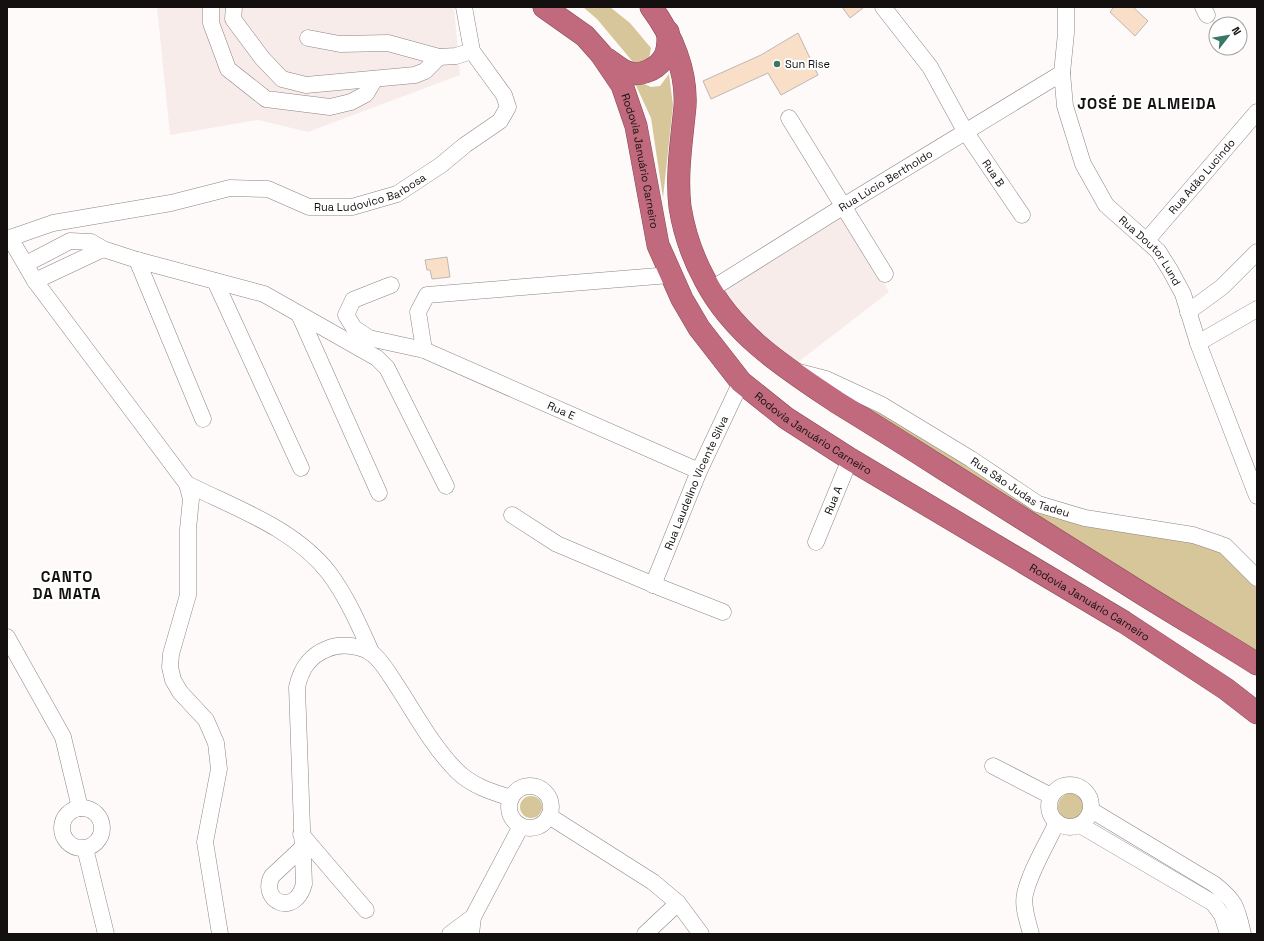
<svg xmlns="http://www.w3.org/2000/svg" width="1264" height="941" font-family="'Space Grotesk',sans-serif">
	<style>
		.built { fill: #f8ecea }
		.green { fill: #d7c69a }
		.building { fill: #fadfc8; stroke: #beb7b1 }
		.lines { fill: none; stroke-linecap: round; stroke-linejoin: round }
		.minor-casing { stroke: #8d8482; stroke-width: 17 }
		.highway-casing { stroke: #844a56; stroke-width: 23 }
		.minor { stroke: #fff; stroke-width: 16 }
		.highway { stroke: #c16a7d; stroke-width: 22 }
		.poi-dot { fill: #397866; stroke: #fff; stroke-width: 1.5 }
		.labels { text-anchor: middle; stroke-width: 4; stroke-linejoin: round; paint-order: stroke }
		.poi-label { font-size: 11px; fill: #13100f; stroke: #fff; text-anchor: start }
		.street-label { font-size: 11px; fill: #13100f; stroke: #fff }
		.district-label { font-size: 15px; font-weight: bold; letter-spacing: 1px; fill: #13100f; stroke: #fff }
	</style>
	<rect width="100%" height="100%" fill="#fefaf9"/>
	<g class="built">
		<polygon points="157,7 454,7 460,75 308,132 258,120 170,135"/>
		<polygon points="844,215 889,292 793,366 748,327 724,291"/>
	</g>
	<g class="green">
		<polygon points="583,7 610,7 630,23 651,48 648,63 633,62 597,19"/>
		<polygon points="669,74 673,105 663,198 651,118 633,79 651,87 660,86"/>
		<polygon points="816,382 863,402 1018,496 1198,543 1222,553 1232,560 1257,588 1257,657"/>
		<circle cx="1072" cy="807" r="14"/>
		<circle cx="531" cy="807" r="11"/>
	</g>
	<g class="building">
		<polygon points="842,7 863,7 863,8 850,18"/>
		<polygon points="1114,7 1133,7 1148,21 1135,36 1110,12"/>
		<polygon points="798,33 818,75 781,95 768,73 711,99 703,81 761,55"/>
		<polygon points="447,257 450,277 432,279 430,270 427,270 425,260"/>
	</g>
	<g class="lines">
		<defs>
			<g id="minor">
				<polyline points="211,7 211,23 228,69 266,99 330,107 351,102 366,94 375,79"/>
				<polyline points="234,7 233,19 262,58 282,79 306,85 415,75 425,71 439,57"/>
				<path id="s1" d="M883 7 930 67 965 131 1022 215"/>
				<path id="s2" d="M1066 7V33L1062 73 1065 106 1083 164 1106 205 1158 251 1170 270 1183 294 1198 343 1257 496"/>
				<polyline points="1203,7 1207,15"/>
				<polyline points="308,38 340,44 388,43 439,57 456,56 472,51"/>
				<polyline points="789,118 885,274"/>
				<polyline points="7,237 10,238 35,281 187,484 191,499 188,529 188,595 171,654 170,667 173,680 180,692 206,720 216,743 219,769 205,842 220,934"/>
				<path id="s3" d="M7 239 53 223 171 203 230 188 268 189 309 207H352L397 194 441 165 465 145 500 121 508 107 504 95 472 51 464 7"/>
				<path id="s4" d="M1147 240 1257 112"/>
				<polyline points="137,260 203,419"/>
				<polyline points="26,264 70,241 91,242 103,249 137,260 264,294 377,358 387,368 446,486"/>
				<polyline points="35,281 103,249"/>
				<polyline points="215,281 301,468"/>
				<path id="s5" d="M391 285 353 300 346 315 354 328 369 338 424 350 699 471"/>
				<path id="s6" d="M710 290 855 199 1062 73"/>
				<polyline points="1188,312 1222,287 1257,252"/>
				<polyline points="299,314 379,493"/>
				<polyline points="1198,343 1257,309"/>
				<polyline points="424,350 418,312 427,295 670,275"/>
				<path id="s7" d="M799 372 826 379 882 405 971 459 1038 504 1085 518 1193 535 1214 542 1225 546 1257 578"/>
				<path d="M187 484C237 509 294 528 329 573 347 597 360 627 372 654"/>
				<polyline points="512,515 557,544 659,587 723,612"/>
				<path id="s8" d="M816 542 850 459"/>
				<path id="s9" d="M653 585 699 471 741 382"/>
				<polyline points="7,637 63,737 80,808"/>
				<polyline points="993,766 1051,796"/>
				<circle cx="1070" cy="806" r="21"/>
				<circle cx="530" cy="807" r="21"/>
				<circle cx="82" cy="828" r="20"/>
				<path d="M1091 810 1214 884C1236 901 1237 908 1243 934"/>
				<polyline points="549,816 653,882 678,903 701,934"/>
				<polyline points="1080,825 1213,903 1222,915 1228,934"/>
				<polyline points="301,834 366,910"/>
				<polyline points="85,848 106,934"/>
				<path d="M302 848 272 876C259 901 295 918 304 884L297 687C301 669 309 656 327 649 340 643 363 645 374 655 384 664 391 677 399 689 417 717 434 748 457 771 472 786 492 792 511 798"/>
				<polyline points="473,917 521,826"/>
				<polyline points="450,934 473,917 471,934"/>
				<polyline points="645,934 678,903"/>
				<path d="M1031 934C1028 922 1022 906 1025 894 1030 871 1047 844 1057 822"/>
			</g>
			<g id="highway">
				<path id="s10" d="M544 7 585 36 601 54 622 85 636 126 658 245 682 299 699 328 741 382 786 418 850 459 1124 622 1226 689 1257 713"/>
				<path d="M651 7C672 35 687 71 685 106 682 139 676 173 680 207 684 232 693 258 705 280 734 336 787 369 838 403 874 425 909 447 945 470 1008 509 1070 549 1133 588 1174 614 1216 638 1257 664"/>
				<path d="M607 59C613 63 618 68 625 71 637 78 656 70 663 59 669 51 668 42 668 32"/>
			</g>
		</defs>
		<use href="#minor" class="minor-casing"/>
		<use href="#highway" class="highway-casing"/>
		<use href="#minor" class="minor"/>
		<use href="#highway" class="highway"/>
	</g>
	<circle class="poi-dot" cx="777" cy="64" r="4"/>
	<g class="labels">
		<g class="poi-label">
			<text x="785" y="68">Sun Rise</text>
		</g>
		<g class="street-label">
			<text dy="4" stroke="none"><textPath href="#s10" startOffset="190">Rodovia Januário Carneiro</textPath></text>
			<text dy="4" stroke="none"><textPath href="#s1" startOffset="200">Rua B</textPath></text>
			<text dy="4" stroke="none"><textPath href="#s4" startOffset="84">Rua Adão Lucindo</textPath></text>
			<text dy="4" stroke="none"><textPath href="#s6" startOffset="207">Rua Lúcio Bertholdo</textPath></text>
			<text dy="4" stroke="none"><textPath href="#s3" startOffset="376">Rua Ludovico Barbosa</textPath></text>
			<text dy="4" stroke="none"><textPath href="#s2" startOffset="271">Rua Doutor Lund</textPath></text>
			<text dy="4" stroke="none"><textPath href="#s5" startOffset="297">Rua E</textPath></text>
			<text dy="4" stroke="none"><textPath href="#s10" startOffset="526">Rodovia Januário Carneiro</textPath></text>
			<text dy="4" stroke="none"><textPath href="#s9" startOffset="111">Rua Laudelino Vicente Silva</textPath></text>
			<text dy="4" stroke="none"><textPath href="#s7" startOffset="251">Rua São Judas Tadeu</textPath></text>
			<text dy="4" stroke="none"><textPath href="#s8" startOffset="45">Rua A</textPath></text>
			<text dy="4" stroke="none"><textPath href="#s10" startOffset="850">Rodovia Januário Carneiro</textPath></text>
		</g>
		<g class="district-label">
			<text x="1147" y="109">JOSÉ DE ALMEIDA</text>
			<text x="67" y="582">CANTO<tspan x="67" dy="17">DA MATA</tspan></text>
		</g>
	</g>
	<rect width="1264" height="941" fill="none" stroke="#13100f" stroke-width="16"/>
	<g transform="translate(1228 36) rotate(59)"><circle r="19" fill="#ffffff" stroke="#a19f9f"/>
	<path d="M0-3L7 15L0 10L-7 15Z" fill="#397866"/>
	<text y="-6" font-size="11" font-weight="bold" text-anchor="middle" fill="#13100f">N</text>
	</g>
</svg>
